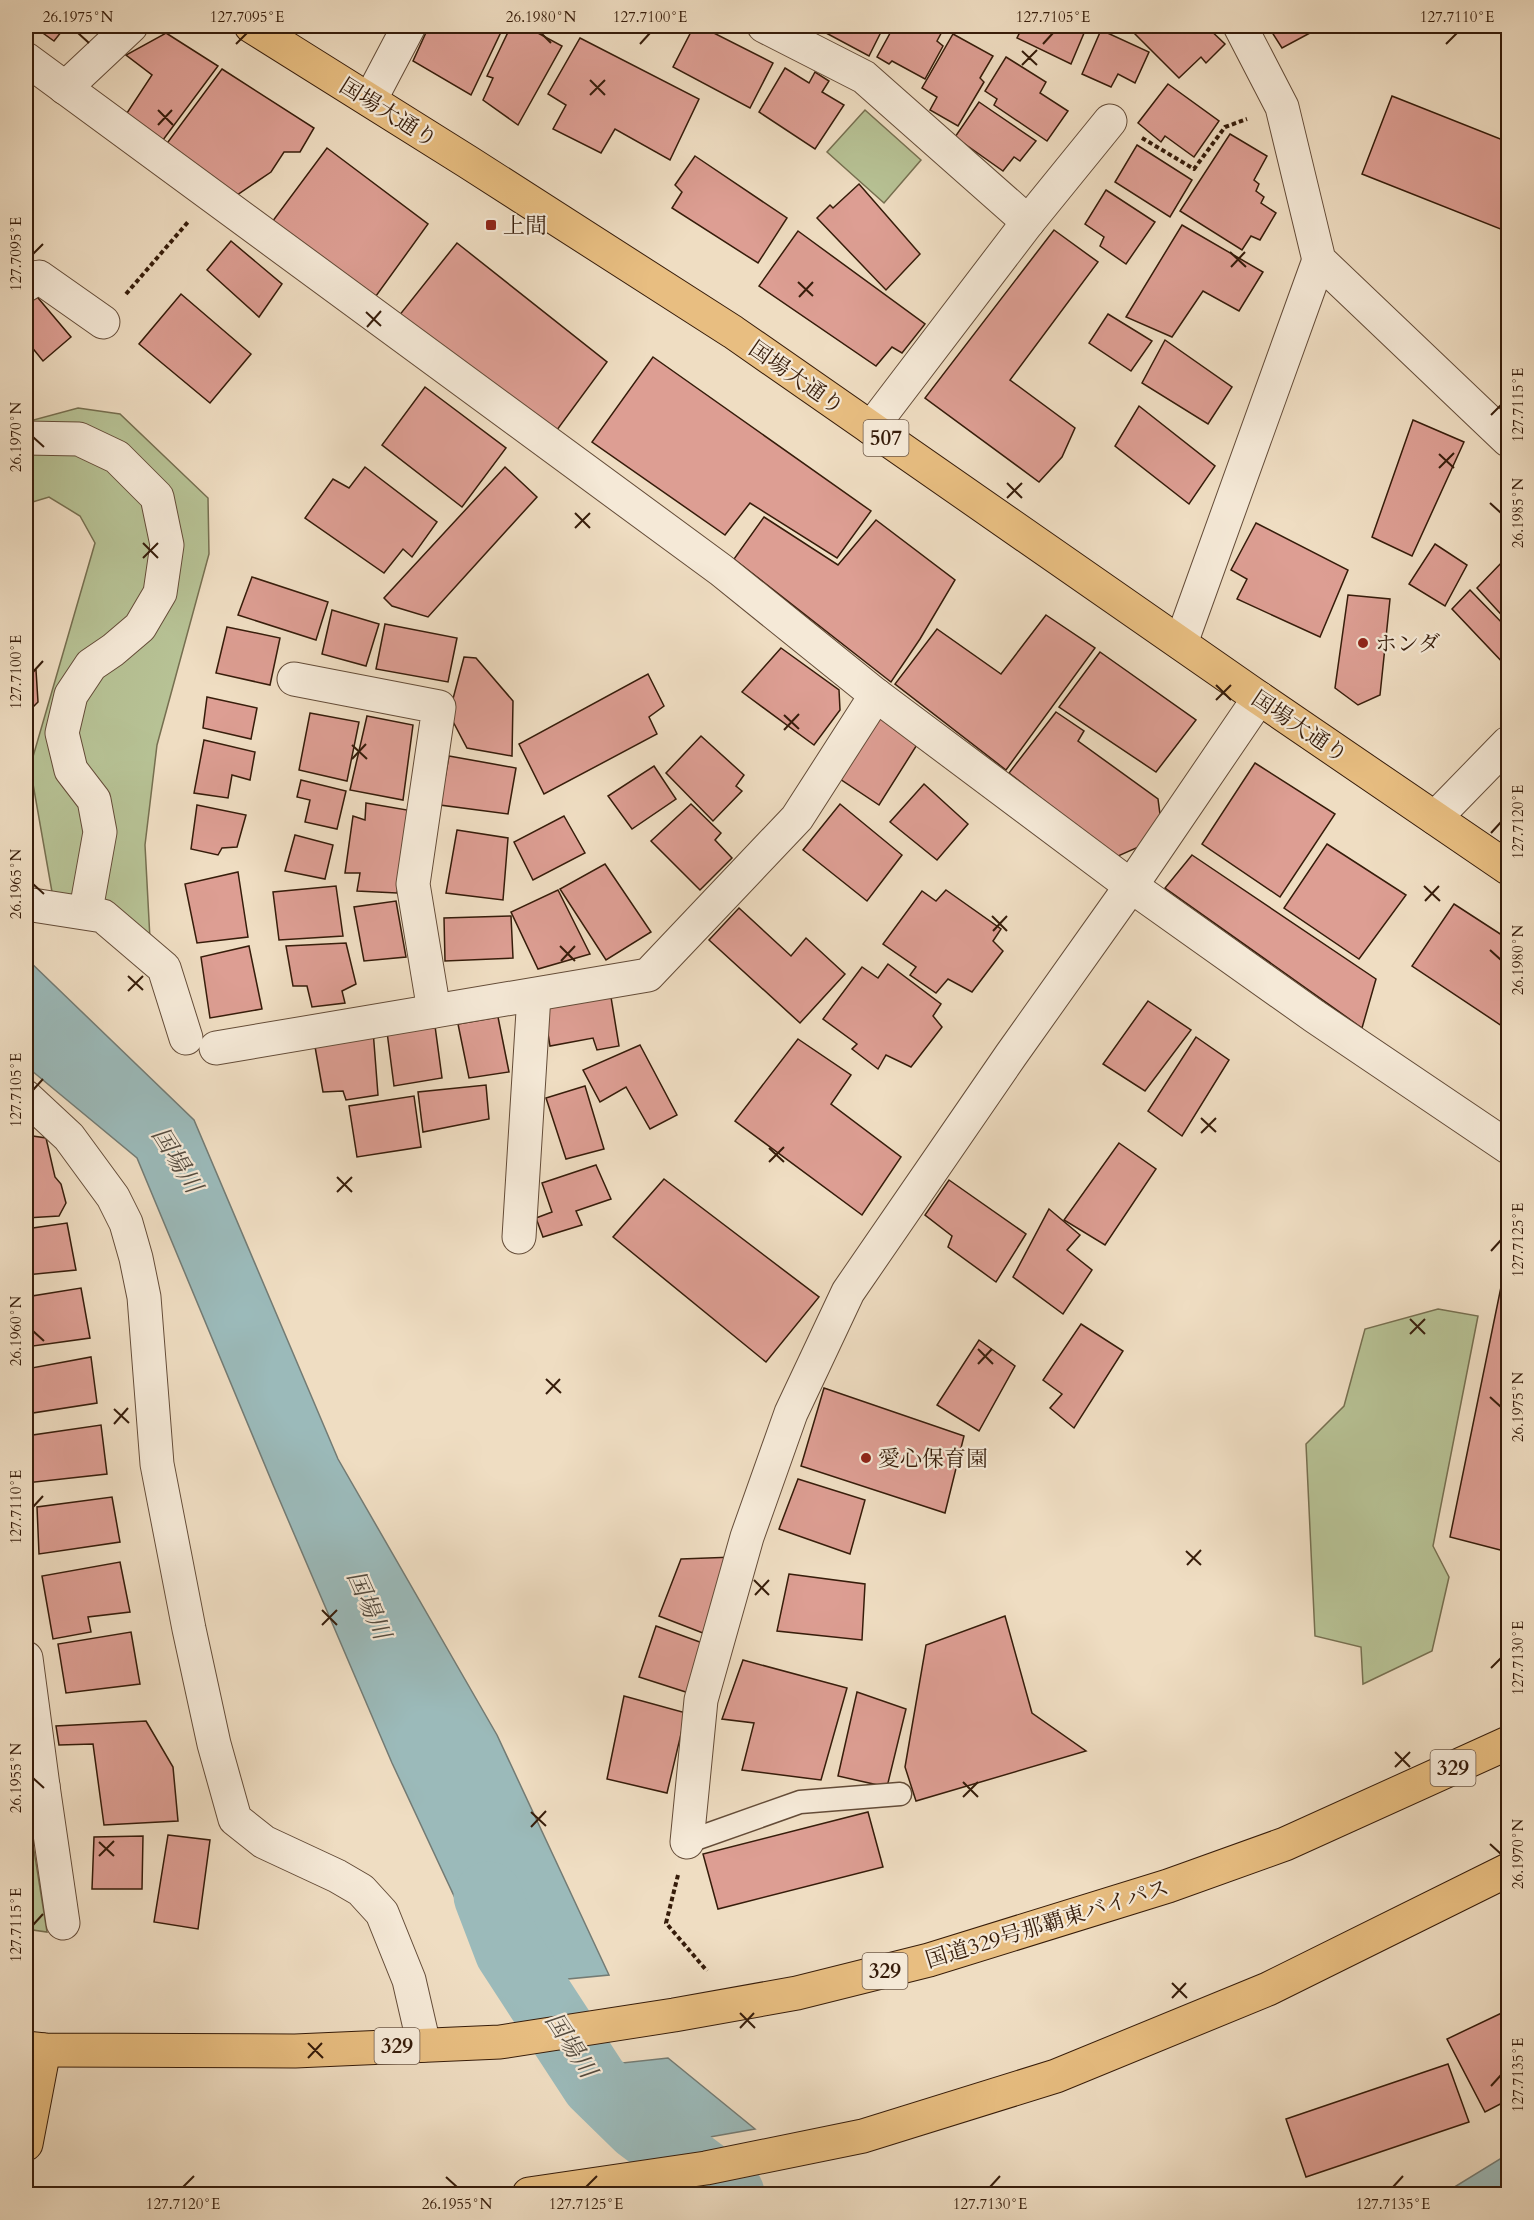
<svg xmlns="http://www.w3.org/2000/svg" width="1534" height="2220" font-family="Cardo,'Noto Serif JP',serif">
	<style>
		.green { fill: #b7c295; stroke: #766f50; stroke-width: 1.5 }
		.water { fill: #9bbaba; stroke: #737b74; stroke-width: 1.5 }
		.lines { fill: none; stroke-linecap: round; stroke-linejoin: round }
		.river { stroke: #9bbaba; stroke-width: 69 }
		.building { fill: #dd9e93; stroke: #361c0a; stroke-width: 1.5 }
		.lane-casing { stroke: #644c38; stroke-width: 25 }
		.street-casing { stroke: #644c38; stroke-width: 35 }
		.highway-casing { stroke: #361c0a; stroke-width: 35 }
		.path { stroke: #361c0a; stroke-width: 4; stroke-dasharray: 4.5 3; stroke-linecap: butt }
		.lane { stroke: #f5e9d7; stroke-width: 22 }
		.street { stroke: #f5e9d7; stroke-width: 33 }
		.highway { stroke: #e8be81; stroke-width: 33 }
		.ticks { fill: none; stroke: #361c0a; stroke-width: 2 }
		.poi-dot { fill: #8f2418; stroke: #f5e9d7; stroke-width: 2 }
		.labels { text-anchor: middle; stroke-width: 4.5; stroke-linejoin: round; paint-order: stroke }
		.shield { fill: #f5e9d7; stroke: #6f5a48; stroke-width: 1.5 }
		.shield-label { font-size: 21px; font-weight: bold; fill: #361c0a }
		.street-label { font-size: 22px; fill: #361c0a; stroke: #f5e9d7 }
		.poi-label { font-size: 22px; fill: #361c0a; stroke: #f5e9d7; text-anchor: start }
		.water-label { font-size: 24px; font-style: italic; fill: #544b3f; stroke: #f5e9d7 }
		.neatline { fill: none; stroke: #361c0a; stroke-width: 2 }
		.ticks-label { font-size: 15px; text-anchor: middle; fill: #361c0a }
	</style>
	<rect width="100%" height="100%" fill="#efddc2"/>
	<filter id="stains"><feTurbulence type="fractalNoise" baseFrequency=".00333" numOctaves="4"/><feColorMatrix values="0 0 0 0 .2 0 0 0 0 .09 0 0 0 0 .02 0 0 0 .5 -.17"/></filter>
	<radialGradient id="worn" r=".72"><stop offset=".6" stop-color="#630" stop-opacity="0"/><stop offset="1" stop-color="#630" stop-opacity=".3"/></radialGradient>
	<g class="green">
		<polygon points="865,110 921,160 884,203 827,152"/>
		<polygon points="78,408 120,414 208,498 209,554 157,745 145,845 150,939 52,892 30,767 95,543 80,516 49,497 26,504 26,422"/>
		<polygon points="1438,1309 1478,1316 1433,1546 1449,1577 1432,1651 1363,1684 1361,1647 1315,1636 1306,1444 1344,1406 1365,1329"/>
		<polygon points="26,1813 28,1813 47,1932 26,1929"/>
	</g>
	<g class="water">
		<polygon points="26,958 194,1120 338,1459 497,1735 609,1975 496,1986 392,1763 274,1487 137,1158 26,1066"/>
		<polygon points="668,2058 755,2129 625,2152 557,2070"/>
		<polygon points="1508,2154 1508,2194 1443,2194"/>
	</g>
	<g class="lines">
		<polyline class="river" points="488,1896 509,1951 595,2083 639,2126 730,2194"/>
	</g>
	<g class="building">
		<polygon points="33,26 66,26 54,41"/>
		<polygon points="429,26 490,26 501,32 471,95 413,61"/>
		<polygon points="511,26 525,26 562,46 518,125 483,100 493,78 487,76"/>
		<polygon points="694,26 700,26 773,63 750,108 673,67"/>
		<polygon points="813,26 884,26 869,56"/>
		<polygon points="894,26 939,26 944,28 937,41 943,46 925,79 892,61 889,64 877,57"/>
		<polygon points="1023,26 1087,26 1071,64 1017,38"/>
		<polygon points="1127,26 1206,26 1225,44 1206,63 1201,57 1179,78"/>
		<polygon points="1268,26 1323,26 1282,48"/>
		<polygon points="1101,30 1149,52 1135,83 1118,74 1111,87 1082,74"/>
		<polygon points="166,33 218,66 160,144 123,119 152,75 126,55"/>
		<polygon points="953,34 993,56 980,78 984,82 958,126 930,110 937,97 922,88"/>
		<polygon points="580,38 699,99 670,160 615,129 601,153 553,129 566,105 548,94"/>
		<polygon points="1006,57 1046,82 1040,93 1068,111 1047,141 994,105 997,99 985,91"/>
		<polygon points="785,68 809,83 815,72 829,81 822,92 844,105 815,149 759,112"/>
		<polygon points="222,69 314,128 300,152 284,152 271,172 234,197 165,146"/>
		<polygon points="1168,84 1219,121 1194,157 1165,136 1161,142 1138,123"/>
		<polygon points="1392,96 1508,142 1508,232 1362,174"/>
		<polygon points="979,102 1036,141 1020,161 1014,157 1003,171 955,137"/>
		<polygon points="1230,134 1267,156 1254,180 1259,184 1256,191 1264,197 1261,203 1276,213 1260,240 1251,236 1242,250 1180,211"/>
		<polygon points="1137,145 1192,180 1170,217 1115,182"/>
		<polygon points="327,148 428,224 376,296 272,222"/>
		<polygon points="695,156 787,218 758,263 672,208 682,192 675,185"/>
		<polygon points="859,184 920,254 886,290 817,218 830,205 833,208"/>
		<polygon points="1106,190 1155,222 1126,264 1100,246 1104,237 1085,224"/>
		<polygon points="1182,225 1263,272 1239,311 1203,291 1172,337 1126,317"/>
		<polygon points="1054,230 1098,262 1010,380 1075,428 1062,457 1039,482 925,398"/>
		<polygon points="798,231 925,324 902,353 892,347 876,366 759,286"/>
		<polygon points="231,241 282,284 259,317 207,270"/>
		<polygon points="457,243 607,362 554,434 398,317"/>
		<polygon points="33,292 71,337 43,361 26,340 26,298"/>
		<polygon points="181,294 251,354 210,403 139,344"/>
		<polygon points="1108,314 1152,341 1131,371 1089,343"/>
		<polygon points="1165,340 1232,387 1208,424 1142,383"/>
		<polygon points="653,357 871,511 837,558 750,503 725,535 592,442"/>
		<polygon points="425,387 506,448 462,507 382,445"/>
		<polygon points="1139,406 1215,466 1189,504 1115,446"/>
		<polygon points="1413,420 1464,442 1412,556 1372,537"/>
		<polygon points="365,467 437,522 412,557 403,549 384,573 305,518 333,479 349,488"/>
		<polygon points="505,467 537,497 428,617 392,606 384,598"/>
		<polygon points="764,517 838,565 876,520 955,580 920,639 891,682 734,559"/>
		<polygon points="1256,523 1348,570 1320,637 1237,599 1247,579 1231,570"/>
		<polygon points="1435,544 1467,565 1445,606 1409,584"/>
		<polygon points="1505,559 1508,562 1508,622 1477,588"/>
		<polygon points="252,577 328,602 316,640 238,615"/>
		<polygon points="1470,590 1508,629 1508,668 1452,609"/>
		<polygon points="1348,595 1390,599 1380,695 1358,705 1335,688"/>
		<polygon points="332,610 379,624 366,666 322,654"/>
		<polygon points="1046,615 1095,648 1006,770 895,684 937,629 1001,674"/>
		<polygon points="385,624 457,638 448,682 376,669"/>
		<polygon points="227,627 280,638 270,685 216,673"/>
		<polygon points="781,648 839,690 840,710 814,745 742,692"/>
		<polygon points="1100,652 1196,720 1156,772 1059,707"/>
		<polygon points="464,657 476,658 513,701 512,756 467,748 449,714"/>
		<polygon points="36,670 38,702 31,709 26,709 26,671"/>
		<polygon points="648,674 664,706 649,717 657,734 544,794 519,744"/>
		<polygon points="207,697 257,708 251,739 203,728"/>
		<polygon points="879,712 920,740 879,805 837,777"/>
		<polygon points="1056,712 1084,731 1078,741 1158,799 1161,822 1143,845 1116,857 1009,773"/>
		<polygon points="310,713 359,722 347,781 299,770"/>
		<polygon points="367,716 413,725 403,800 350,790"/>
		<polygon points="701,736 744,775 736,786 742,791 713,821 666,773"/>
		<polygon points="204,740 255,752 250,780 232,775 228,798 194,793"/>
		<polygon points="449,756 516,768 508,814 440,805"/>
		<polygon points="1255,763 1335,814 1280,897 1202,844"/>
		<polygon points="654,766 676,799 632,829 608,796"/>
		<polygon points="301,780 346,791 337,829 305,822 310,800 297,797"/>
		<polygon points="924,784 968,824 937,860 890,822"/>
		<polygon points="366,803 413,811 397,893 357,891 360,873 345,873 353,816 365,820"/>
		<polygon points="691,804 721,833 715,840 732,858 700,890 651,841"/>
		<polygon points="840,804 902,855 867,901 803,850"/>
		<polygon points="197,805 246,815 237,847 222,848 218,855 191,849"/>
		<polygon points="564,816 585,853 533,880 514,842"/>
		<polygon points="457,830 508,838 503,900 446,893"/>
		<polygon points="295,835 333,845 325,879 285,871"/>
		<polygon points="1327,844 1406,895 1359,959 1284,908"/>
		<polygon points="1192,855 1376,979 1362,1028 1165,888"/>
		<polygon points="605,864 651,932 606,960 560,889"/>
		<polygon points="238,872 248,937 197,943 185,884"/>
		<polygon points="336,886 343,936 279,940 273,892"/>
		<polygon points="558,890 590,954 538,969 511,912"/>
		<polygon points="946,890 1001,929 993,941 1003,951 972,992 948,979 936,993 910,975 916,967 883,944 922,891 936,901"/>
		<polygon points="396,901 406,957 364,961 354,907"/>
		<polygon points="1454,904 1508,939 1508,1030 1412,966"/>
		<polygon points="739,908 791,956 806,938 845,974 800,1023 709,940"/>
		<polygon points="511,916 513,958 445,961 444,918"/>
		<polygon points="346,943 356,984 342,991 345,1003 312,1007 307,986 293,986 286,946"/>
		<polygon points="249,946 262,1009 210,1018 201,957"/>
		<polygon points="888,964 941,1004 933,1016 942,1027 911,1067 886,1055 878,1069 852,1049 857,1044 823,1019 862,967 878,978"/>
		<polygon points="610,991 619,1046 597,1050 593,1038 550,1046 543,1002"/>
		<polygon points="1148,1001 1191,1030 1145,1091 1103,1064"/>
		<polygon points="498,1017 509,1072 469,1078 458,1024"/>
		<polygon points="435,1026 442,1078 394,1086 387,1032"/>
		<polygon points="373,1030 378,1095 346,1100 343,1091 323,1092 314,1041"/>
		<polygon points="1196,1037 1229,1060 1182,1136 1148,1111"/>
		<polygon points="798,1039 851,1075 831,1104 901,1157 862,1215 735,1121"/>
		<polygon points="640,1045 677,1115 650,1129 626,1087 600,1102 583,1070"/>
		<polygon points="486,1085 489,1119 423,1132 418,1092"/>
		<polygon points="585,1086 604,1149 566,1159 546,1098"/>
		<polygon points="414,1096 421,1147 357,1157 349,1106"/>
		<polygon points="26,1135 46,1138 55,1177 61,1184 66,1203 59,1216 26,1218"/>
		<polygon points="1119,1143 1156,1169 1105,1245 1064,1220"/>
		<polygon points="596,1165 611,1199 576,1211 582,1225 543,1237 536,1218 552,1212 542,1183"/>
		<polygon points="664,1179 819,1297 766,1362 613,1237"/>
		<polygon points="949,1180 1026,1234 996,1282 948,1247 952,1236 925,1215"/>
		<polygon points="1049,1209 1080,1235 1067,1250 1092,1270 1063,1314 1013,1277"/>
		<polygon points="67,1223 76,1270 26,1275 26,1229"/>
		<polygon points="1502,1282 1508,1284 1508,1552 1450,1537"/>
		<polygon points="81,1288 90,1338 26,1347 26,1297"/>
		<polygon points="1081,1324 1123,1351 1074,1428 1050,1408 1062,1394 1043,1380"/>
		<polygon points="979,1340 1015,1366 979,1431 937,1405"/>
		<polygon points="91,1357 97,1403 26,1414 26,1369"/>
		<polygon points="824,1388 964,1436 945,1513 801,1466"/>
		<polygon points="101,1425 107,1474 26,1483 26,1436"/>
		<polygon points="798,1479 865,1500 850,1554 779,1529"/>
		<polygon points="112,1497 120,1542 39,1554 37,1507"/>
		<polygon points="734,1557 708,1635 659,1616 681,1559"/>
		<polygon points="120,1562 130,1612 88,1617 91,1632 53,1639 42,1576"/>
		<polygon points="789,1574 865,1584 862,1640 777,1631"/>
		<polygon points="1005,1616 1032,1713 1086,1751 916,1801 905,1767 926,1645"/>
		<polygon points="656,1626 708,1645 692,1694 639,1677"/>
		<polygon points="131,1632 140,1684 66,1693 58,1644"/>
		<polygon points="743,1660 847,1688 821,1780 742,1770 754,1723 722,1719"/>
		<polygon points="857,1692 906,1709 887,1787 838,1776"/>
		<polygon points="624,1696 686,1713 667,1793 607,1779"/>
		<polygon points="146,1721 173,1767 178,1821 104,1825 93,1744 59,1745 56,1726"/>
		<polygon points="868,1812 883,1867 718,1909 703,1854"/>
		<polygon points="168,1835 210,1840 198,1929 154,1922"/>
		<polygon points="143,1836 142,1889 92,1889 94,1837"/>
		<polygon points="1508,2010 1508,2100 1485,2112 1447,2039"/>
		<polygon points="1448,2064 1469,2122 1306,2177 1286,2119"/>
	</g>
	<g class="lines">
		<defs>
			<polyline id="lane" points="687,1842 800,1802 900,1794"/>
			<g id="street">
				<polyline points="764,26 864,77 1028,222"/>
				<polyline points="1240,26 1282,107 1319,260 1508,440"/>
				<polyline points="26,59 721,570 876,695 1131,886 1314,1016 1508,1147"/>
				<polyline points="65,88 131,26"/>
				<polyline points="370,100 409,26"/>
				<polyline points="26,285 39,277 103,322"/>
				<polyline points="871,428 1028,222 1110,121"/>
				<polyline points="26,438 79,439 117,457 157,497 167,545 160,593 140,627 113,650 91,665 71,695 62,733 71,770 94,800 100,832 88,899"/>
				<polyline points="1181,643 1319,260"/>
				<polyline points="294,679 439,707 413,884 434,1011"/>
				<polyline points="1435,818 1508,743"/>
				<polyline points="26,904 103,916 164,968 186,1038"/>
				<polyline points="216,1048 648,975 797,818 876,695"/>
				<polyline points="26,1097 69,1137 113,1197 126,1223 136,1258 144,1297 157,1464 189,1629 214,1744 235,1819 264,1842 337,1876 361,1890 382,1913 409,1980 424,2045"/>
				<polyline points="519,1237 534,995"/>
				<polyline points="26,1658 43,1786 26,1789"/>
				<polyline points="43,1786 63,1923"/>
				<polyline points="687,1842 701,1700 747,1537 791,1413 848,1292 1011,1055 1131,886 1259,698"/>
			</g>
			<g id="highway">
				<polyline points="251,26 468,162 733,332 1259,698 1508,868"/>
				<polyline points="26,2048 44,2050 295,2051 500,2042 674,2015 797,1993 929,1960 1168,1886 1285,1844 1508,1743"/>
				<polyline points="26,2144 44,2050"/>
				<polyline points="529,2194 706,2168 863,2136 1056,2076 1268,1989 1508,1870"/>
			</g>
		</defs>
		<use href="#lane" class="lane-casing"/>
		<use href="#street" class="street-casing"/>
		<use href="#highway" class="highway-casing"/>
		<g class="path">
			<polyline points="1142,138 1194,169 1225,127 1247,119"/>
			<polyline points="126,294 188,222"/>
			<polyline points="678,1875 666,1923 707,1971"/>
		</g>
		<use href="#lane" class="lane"/>
		<use href="#street" class="street"/>
		<use href="#highway" class="highway"/>
	</g>
	<path class="ticks" d="M78 33 89 43M541 33 551 43M236 44 247 33M640 44 650 33M1043 44 1053 33M1446 44 1457 33M1022 51 1037 65M1022 65 1037 50M590 80 605 95M590 95 605 80M158 110 173 125M158 125 172 110M1230 252 1246 267M33 254 43 244M1231 267 1245 252M798 282 813 296M799 297 813 282M366 312 381 326M367 327 381 311M1491 415 1501 405M33 437 44 447M1439 454 1454 468M1439 468 1454 453M1007 483 1022 498M1007 498 1022 483M1490 503 1501 513M575 513 590 528M575 528 590 513M143 543 158 558M143 558 158 543M33 672 43 661M1216 685 1231 700M1216 700 1231 685M784 715 799 729M784 730 799 714M352 745 367 759M352 759 366 744M1491 833 1501 822M33 884 44 894M1424 886 1440 901M1425 901 1439 886M992 916 1007 931M993 931 1007 916M560 946 575 961M1490 950 1501 960M561 961 575 946M128 976 143 990M128 991 143 976M33 1090 43 1079M1201 1118 1216 1132M1201 1133 1216 1118M769 1148 784 1162M769 1162 784 1147M337 1177 352 1192M337 1192 352 1177M1491 1251 1501 1240M1410 1319 1425 1334M33 1331 44 1341M1410 1334 1425 1319M978 1349 993 1364M978 1364 992 1349M546 1379 561 1393M546 1394 560 1379M1490 1397 1501 1407M114 1409 129 1423M114 1424 128 1408M33 1507 43 1496M1186 1551 1201 1565M1187 1565 1201 1550M754 1580 769 1595M755 1595 769 1580M322 1610 337 1625M322 1625 337 1610M1491 1668 1501 1658M1395 1752 1410 1767M1395 1767 1410 1752M33 1778 44 1788M963 1782 978 1797M963 1797 978 1782M531 1812 546 1826M531 1827 546 1811M99 1842 114 1856M1490 1844 1501 1854M99 1856 114 1841M33 1925 43 1914M1172 1983 1187 1998M1172 1998 1186 1983M740 2013 755 2028M740 2028 754 2013M308 2043 323 2058M308 2058 322 2043M1491 2086 1501 2075M446 2177 457 2187M183 2187 194 2176M586 2187 597 2176M990 2187 1000 2176M1393 2187 1403 2176"/>
	<g class="poi-dot">
		<rect x="485" y="219" width="12" height="12" rx="3"/>
		<circle cx="1363" cy="643" r="6"/>
		<circle cx="866" cy="1458" r="6"/>
	</g>
	<g class="labels">
		<g class="shield">
			<rect x="863.5" y="420" width="45" height="36" rx="4.5"/>
			<rect x="1430.5" y="1750" width="45" height="36" rx="4.5"/>
			<rect x="862.5" y="1953" width="45" height="36" rx="4.5"/>
			<rect x="374.5" y="2028" width="45" height="36" rx="4.5"/>
		</g>
		<g class="shield-label">
			<text x="886" y="445">507</text>
			<text x="1453" y="1775">329</text>
			<text x="885" y="1978">329</text>
			<text x="397" y="2053">329</text>
		</g>
		<g class="street-label">
			<text transform="translate(389 112) rotate(32)" y="8">国場大通り</text>
			<text transform="translate(797 377) rotate(35)" y="8">国場大通り</text>
			<text transform="translate(1300 726) rotate(34)" y="8">国場大通り</text>
			<text transform="translate(1047 1923) rotate(-17)" y="8">国道329号那覇東バイパス</text>
		</g>
		<g class="poi-label">
			<text x="503" y="233">上間</text>
			<text x="1375" y="651">ホンダ</text>
			<text x="878" y="1466">愛心保育園</text>
		</g>
		<g class="water-label">
			<text transform="translate(177 1160) rotate(58)" y="8">国場川</text>
			<text transform="translate(369 1605) rotate(66)" y="8">国場川</text>
			<text transform="translate(571 2045) rotate(57)" y="8">国場川</text>
		</g>
	</g>
	<rect width="1534" height="2220" fill="none" stroke="#efddc2" stroke-width="66"/>
	<rect x="33" y="33" width="1468" height="2154" class="neatline"/>
	<g class="ticks-label">
		<text x="78" y="22">26.1975°N</text>
		<text x="247" y="22">127.7095°E</text>
		<text x="541" y="22">26.1980°N</text>
		<text x="650" y="22">127.7100°E</text>
		<text x="1053" y="22">127.7105°E</text>
		<text x="1457" y="22">127.7110°E</text>
		<text transform="translate(16 254) rotate(-90)" y="5">127.7095°E</text>
		<text transform="translate(1518 405) rotate(-90)" y="5">127.7115°E</text>
		<text transform="translate(16 437) rotate(-90)" y="5">26.1970°N</text>
		<text transform="translate(1518 513) rotate(-90)" y="5">26.1985°N</text>
		<text transform="translate(16 672) rotate(-90)" y="5">127.7100°E</text>
		<text transform="translate(1518 822) rotate(-90)" y="5">127.7120°E</text>
		<text transform="translate(16 884) rotate(-90)" y="5">26.1965°N</text>
		<text transform="translate(1518 960) rotate(-90)" y="5">26.1980°N</text>
		<text transform="translate(16 1090) rotate(-90)" y="5">127.7105°E</text>
		<text transform="translate(1518 1240) rotate(-90)" y="5">127.7125°E</text>
		<text transform="translate(16 1331) rotate(-90)" y="5">26.1960°N</text>
		<text transform="translate(1518 1407) rotate(-90)" y="5">26.1975°N</text>
		<text transform="translate(16 1507) rotate(-90)" y="5">127.7110°E</text>
		<text transform="translate(1518 1658) rotate(-90)" y="5">127.7130°E</text>
		<text transform="translate(16 1778) rotate(-90)" y="5">26.1955°N</text>
		<text transform="translate(1518 1854) rotate(-90)" y="5">26.1970°N</text>
		<text transform="translate(16 1925) rotate(-90)" y="5">127.7115°E</text>
		<text transform="translate(1518 2075) rotate(-90)" y="5">127.7135°E</text>
		<text x="183" y="2209">127.7120°E</text>
		<text x="457" y="2209">26.1955°N</text>
		<text x="586" y="2209">127.7125°E</text>
		<text x="990" y="2209">127.7130°E</text>
		<text x="1393" y="2209">127.7135°E</text>
	</g>
	<rect width="100%" height="100%" filter="url(#stains)"/>
	<rect width="100%" height="100%" fill="url(#worn)"/>
</svg>
